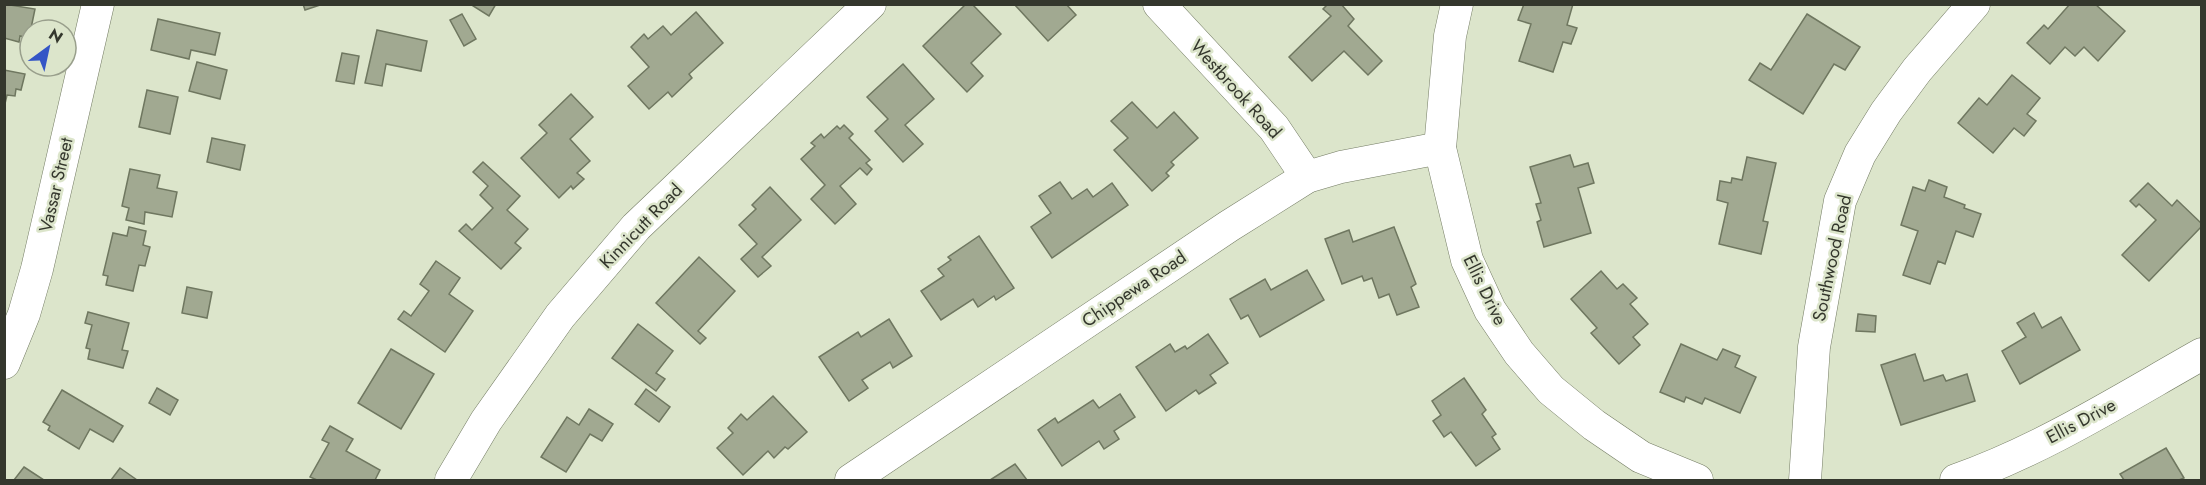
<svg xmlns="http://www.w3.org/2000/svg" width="2206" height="485" font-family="Jost,sans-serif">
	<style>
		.building { fill: #a1a991; stroke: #6f7760; stroke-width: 1.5 }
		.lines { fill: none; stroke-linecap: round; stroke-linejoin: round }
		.street-casing { stroke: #747c64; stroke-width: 33 }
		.street { stroke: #fff; stroke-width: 32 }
		.labels { text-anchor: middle; stroke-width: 5; stroke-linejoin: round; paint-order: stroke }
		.street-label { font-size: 18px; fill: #34372d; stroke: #dce5cb }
	</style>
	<rect width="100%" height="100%" fill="#dce5cb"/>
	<g class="building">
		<polygon points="4,4 35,9 29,38 20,36 19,42 4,38"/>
		<polygon points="303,4 323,4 305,10"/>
		<polygon points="470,4 496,4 489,16"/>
		<polygon points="966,4 972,4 1001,34 971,63 983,76 967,92 923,46"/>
		<polygon points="1014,4 1066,4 1076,15 1048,41"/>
		<polygon points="1328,4 1341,4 1354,19 1348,26 1382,61 1368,75 1344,51 1312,81 1289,57 1331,16 1323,9"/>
		<polygon points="1524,4 1573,4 1567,25 1577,28 1571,44 1563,42 1553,72 1519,61 1531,24 1518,20"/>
		<polygon points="2070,4 2095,4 2125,31 2098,61 2084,47 2075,56 2065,47 2050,64 2027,43 2044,25 2048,29"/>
		<polygon points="696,12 723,43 689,74 692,78 672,97 668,92 649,109 628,86 649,67 631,47 644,34 648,39 663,26 671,35"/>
		<polygon points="462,14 476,39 464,46 450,20"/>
		<polygon points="1807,14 1860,47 1845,70 1834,64 1803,114 1749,80 1760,63 1771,70"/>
		<polygon points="158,19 220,33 215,55 191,50 189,59 151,50"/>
		<polygon points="377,30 427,41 421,71 386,64 382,86 365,83"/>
		<polygon points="342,53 359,56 354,84 336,81"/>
		<polygon points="197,62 227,70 220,99 189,91"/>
		<polygon points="903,64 934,99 905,125 923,144 903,162 875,131 888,119 867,97"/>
		<polygon points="4,70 25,74 21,90 16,89 15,96 7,95 4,108"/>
		<polygon points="2012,75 2040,98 2027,114 2036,121 2024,136 2014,128 1993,153 1958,123 1979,98 1987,105"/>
		<polygon points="147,90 178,97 170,134 139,127"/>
		<polygon points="571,94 593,117 570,139 590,161 577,173 584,179 573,189 571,186 559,198 521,158 547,133 539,125"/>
		<polygon points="1132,102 1157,128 1174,112 1198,138 1171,162 1174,165 1166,173 1169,176 1152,191 1114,150 1128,138 1111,121"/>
		<polygon points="844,125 853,134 849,138 870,160 866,163 872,169 867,175 860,168 840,186 856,204 835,224 811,199 825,185 801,159 815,146 811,143 821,134 824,138 837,126 840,129"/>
		<polygon points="212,138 245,145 240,170 207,162"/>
		<polygon points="1570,155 1574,167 1588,163 1594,183 1578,188 1591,233 1544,247 1537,222 1541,220 1536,204 1541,203 1530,167"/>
		<polygon points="1747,157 1776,163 1763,221 1768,222 1761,254 1719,244 1728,203 1717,200 1720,181 1731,183 1732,178 1742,180"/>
		<polygon points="483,162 520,196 507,210 528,229 515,243 521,248 501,269 459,231 466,224 472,230 493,208 480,195 488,186 473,172"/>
		<polygon points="130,169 160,175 157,188 177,192 172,217 145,212 144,224 126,220 129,208 122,206"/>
		<polygon points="1929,180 1947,187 1944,197 1965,205 1964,208 1981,214 1973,237 1956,231 1945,264 1938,261 1930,284 1903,275 1918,231 1901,225 1913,187 1925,191"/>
		<polygon points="1060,182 1072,199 1087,189 1093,197 1112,183 1128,205 1052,258 1031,227 1051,213 1039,196"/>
		<polygon points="2148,183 2172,206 2177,200 2202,224 2202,226 2149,281 2122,255 2156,220 2139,204 2136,207 2130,201"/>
		<polygon points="770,187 801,220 762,257 771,266 758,277 741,259 757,244 739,225 756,209 752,205"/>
		<polygon points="129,227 146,231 143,245 150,247 145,266 139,265 133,291 106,285 108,276 103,275 113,233 127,236"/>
		<polygon points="1394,227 1416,284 1411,287 1419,307 1397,315 1389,294 1379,298 1372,278 1364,281 1362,276 1342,284 1325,239 1349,230 1353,242"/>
		<polygon points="979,236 1014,288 996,300 994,296 978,307 973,299 941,320 921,291 944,276 938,269 951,260 948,257"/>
		<polygon points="699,257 735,291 698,331 706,338 700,344 656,303"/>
		<polygon points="436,261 460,278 449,294 473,311 445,352 398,319 404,311 411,316 429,291 420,284"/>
		<polygon points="1307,270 1324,300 1260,337 1248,315 1241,319 1230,299 1265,279 1271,290"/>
		<polygon points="1601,271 1617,289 1623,284 1637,298 1630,304 1648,324 1633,337 1640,345 1619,364 1591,333 1597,328 1571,299"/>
		<polygon points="187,287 212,292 207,318 182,313"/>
		<polygon points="88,312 129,323 122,350 128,351 123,368 88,359 90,349 86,348 92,325 85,323"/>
		<polygon points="2034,313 2042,328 2061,317 2080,350 2020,384 2002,351 2026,337 2017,323"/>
		<polygon points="1858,314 1876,316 1875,332 1856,331"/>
		<polygon points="889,319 912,356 893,368 890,362 862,380 868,388 849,401 819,357 858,332 861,337"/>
		<polygon points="638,324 673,351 656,373 665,379 656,391 612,358"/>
		<polygon points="1208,334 1228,363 1210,375 1216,383 1199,394 1196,390 1166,411 1136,367 1170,344 1175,352 1185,346 1187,349"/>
		<polygon points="1681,344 1717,360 1723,349 1740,356 1735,367 1756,377 1740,413 1705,398 1702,404 1686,397 1684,402 1660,392"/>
		<polygon points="391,349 434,374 401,429 358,403"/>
		<polygon points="1915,354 1924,381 1943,375 1946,381 1967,374 1975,401 1901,425 1881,365"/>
		<polygon points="1464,378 1486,410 1482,414 1496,434 1492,437 1500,449 1476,466 1451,432 1444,437 1433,421 1441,415 1432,401"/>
		<polygon points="157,388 178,400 170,415 149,403"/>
		<polygon points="646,389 670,407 659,422 635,404"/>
		<polygon points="62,390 123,426 113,442 90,429 79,449 48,430 50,426 43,422"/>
		<polygon points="1120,394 1135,417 1114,431 1119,439 1104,449 1099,441 1062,466 1038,430 1055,418 1058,423 1093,400 1099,408"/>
		<polygon points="773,396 807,432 788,449 785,447 774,458 768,451 743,475 717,448 733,433 728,428 741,414 747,420"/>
		<polygon points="589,409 613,424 602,441 590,434 566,472 541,457 567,417 579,425"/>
		<polygon points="330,426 353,439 346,451 380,470 375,480 317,480 310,477 329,443 322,440"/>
		<polygon points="2166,448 2184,478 2179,480 2124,480 2120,474"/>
		<polygon points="1015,464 1027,480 990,480"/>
		<polygon points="24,467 44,480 14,480"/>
		<polygon points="120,468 137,480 111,480"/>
	</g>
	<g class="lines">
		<defs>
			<g id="street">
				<polyline points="1159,4 1274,128 1307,177"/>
				<polyline points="1457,4 1450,36 1440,148 1467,260 1490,310 1519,353 1551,390 1594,425 1641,457 1697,480"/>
				<polyline points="4,363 24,314 37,269 98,4"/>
				<polyline points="451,480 486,421 560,316 636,227 870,4"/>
				<polyline points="851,480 1229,226 1307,177 1341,167 1440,148"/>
				<polyline points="1805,480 1814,347 1840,201 1860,154 1886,112 1917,70 1974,4"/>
				<path d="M1956 480C2042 450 2122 399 2202 354"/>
			</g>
		</defs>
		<use href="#street" class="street-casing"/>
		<use href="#street" class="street"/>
	</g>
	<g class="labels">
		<g class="street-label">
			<text transform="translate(1236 89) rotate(48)" y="6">Westbrook Road</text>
			<text transform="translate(56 185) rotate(-77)" y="6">Vassar Street</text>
			<text transform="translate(641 226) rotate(-46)" y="6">Kinnicutt Road</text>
			<text transform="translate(1832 258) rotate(-78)" y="6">Southwood Road</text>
			<text transform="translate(1134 289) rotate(-34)" y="6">Chippewa Road</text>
			<text transform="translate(1485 290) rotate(64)" y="6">Ellis Drive</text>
			<text transform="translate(2081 421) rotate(-28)" y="6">Ellis Drive</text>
		</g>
	</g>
	<rect width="2206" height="485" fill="none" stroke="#34372d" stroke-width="12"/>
	<g transform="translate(48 48) rotate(33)"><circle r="28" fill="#dce5cb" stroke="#999f8c" stroke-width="1.5"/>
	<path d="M0-4.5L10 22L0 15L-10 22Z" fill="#3455c6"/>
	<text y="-9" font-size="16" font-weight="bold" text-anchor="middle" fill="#34372d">N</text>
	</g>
</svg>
